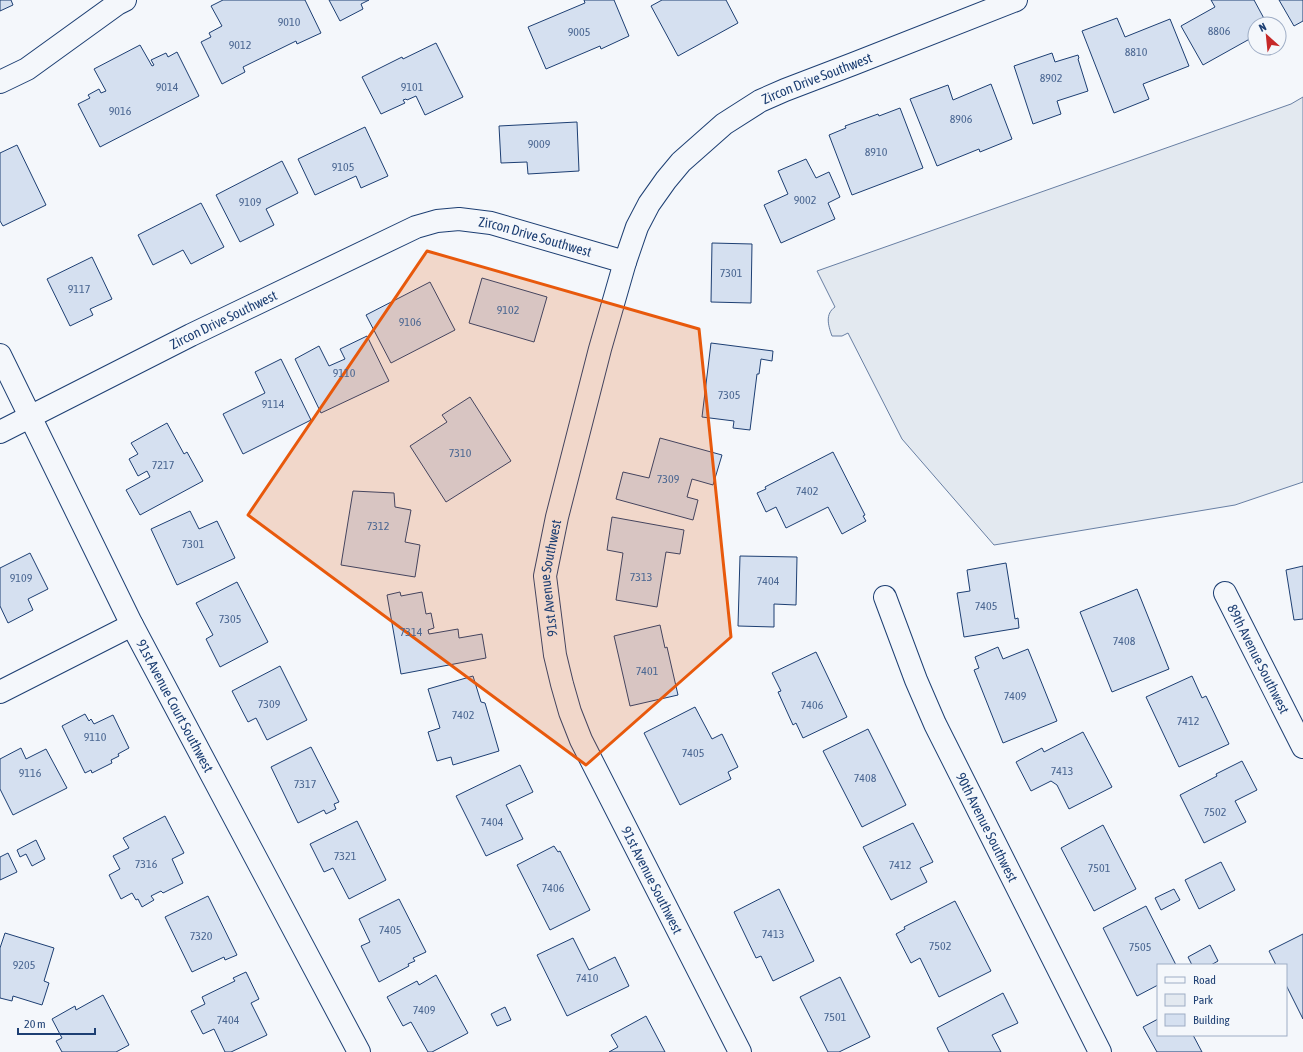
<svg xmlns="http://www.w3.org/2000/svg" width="1303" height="1052" font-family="'Asap Condensed',sans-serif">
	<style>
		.green { fill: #e3e9f0; stroke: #687fa3 }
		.building { fill: #d5e0f0; stroke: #1d3f73 }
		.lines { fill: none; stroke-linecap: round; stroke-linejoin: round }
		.street-casing { stroke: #1d3f73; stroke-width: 24 }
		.secondary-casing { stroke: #1d3f73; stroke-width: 24 }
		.street { stroke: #f4f7fb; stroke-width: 22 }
		.secondary { stroke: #f4f7fb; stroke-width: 22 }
		.marked { fill: #e8590c; fill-opacity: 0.2; stroke: #e8590c; stroke-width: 3; stroke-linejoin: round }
		.labels { text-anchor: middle; stroke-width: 3; stroke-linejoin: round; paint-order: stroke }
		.number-label { font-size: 12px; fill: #4b6792 }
		.street-label { font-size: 14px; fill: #1d3f73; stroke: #f4f7fb }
	</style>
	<rect width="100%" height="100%" fill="#f4f7fb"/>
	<path class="green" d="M1303 97V482L1235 505 994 545 902 439 848 333 842 336H832C828 325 825 314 835 307L817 271 1291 104Z"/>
	<g class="building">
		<polygon points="0,0 11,0 13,5 0,11"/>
		<polygon points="223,0 305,0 321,33 297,44 296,41 243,67 245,72 222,84 201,42 211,37 209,33 222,26 211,6"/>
		<polygon points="329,0 369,0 361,4 363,9 340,21"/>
		<polygon points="584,0 614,0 629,36 601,49 600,46 546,69 528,27 585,3"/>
		<polygon points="662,0 726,0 738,23 678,56 651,6"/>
		<polygon points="1211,0 1254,0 1267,24 1255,24 1255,36 1203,65 1181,26 1215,7"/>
		<polygon points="1279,0 1303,0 1303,21 1294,26"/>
		<polygon points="1117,18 1125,37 1170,19 1189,66 1143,84 1149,99 1114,113 1082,31"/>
		<polygon points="436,43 463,97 425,115 416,96 407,100 406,99 403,100 405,103 381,114 362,77 402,57 403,59"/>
		<polygon points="140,45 152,66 154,65 151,60 166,53 168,57 177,52 199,96 100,147 78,104 90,98 88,95 99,89 101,93 106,91 94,69"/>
		<polygon points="1052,53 1055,62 1078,55 1079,58 1078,59 1088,91 1057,101 1061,114 1033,124 1014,66"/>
		<polygon points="991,84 1012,139 980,152 979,149 937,166 910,99 948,85 953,100"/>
		<polygon points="900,108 923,168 852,195 829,135 846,128 845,126 878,114 879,116"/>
		<polygon points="577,122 579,171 528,174 527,162 501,163 499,126"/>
		<polygon points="365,127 388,176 361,188 356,176 315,195 298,159"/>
		<polygon points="17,145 46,205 3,226 0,221 0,153"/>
		<polygon points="806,159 816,178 829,172 840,197 828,203 835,219 781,243 764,205 788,194 778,171"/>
		<polygon points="282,161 298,193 266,209 274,225 240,242 216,195"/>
		<polygon points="201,203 224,247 191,264 183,250 153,265 138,235"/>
		<polygon points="712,243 752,244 751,303 711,302"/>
		<polygon points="92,257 112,299 90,309 93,315 70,326 47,279"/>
		<polygon points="482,278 547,297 534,342 469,323"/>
		<polygon points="430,282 455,330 391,363 366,315"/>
		<polygon points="367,336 389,381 321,413 295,359 319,346 329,366 345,359 340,349"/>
		<polygon points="711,343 773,351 772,361 761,359 759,374 757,374 750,430 733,428 734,421 702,417"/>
		<polygon points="281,359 311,420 243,454 223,414 265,393 255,372"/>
		<polygon points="470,397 511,461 446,502 410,446 447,422 442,415"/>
		<polygon points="167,423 184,454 187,452 203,481 140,515 126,490 150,477 147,471 138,476 129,459 138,454 131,443"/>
		<polygon points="660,438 722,455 713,485 692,479 687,497 698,500 693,520 616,499 623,472 649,478"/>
		<polygon points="833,452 865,515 863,516 866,521 842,534 828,507 786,528 776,507 766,512 757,493 766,489 765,487"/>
		<polygon points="353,491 394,493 395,507 411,510 405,542 420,545 415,577 341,565"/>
		<polygon points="190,511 199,529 217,521 235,558 177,585 151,529"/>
		<polygon points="612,517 684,530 680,554 666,552 657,607 616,600 623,553 607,550"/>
		<polygon points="30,553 48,589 28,599 33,610 8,623 0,606 0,568"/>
		<polygon points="740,556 797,557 796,605 774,604 774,627 738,626"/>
		<polygon points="1006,563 1015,619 1018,618 1019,628 964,637 957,593 970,591 967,570"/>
		<polygon points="1303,566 1303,619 1294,620 1286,570"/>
		<polygon points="237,582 268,642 220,667 206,639 213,635 196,603"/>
		<polygon points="1137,589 1169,669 1112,692 1080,612"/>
		<polygon points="400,592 401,596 422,592 426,614 431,613 434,628 428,630 429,634 458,629 459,638 482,634 486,658 401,674 387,595"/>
		<polygon points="660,625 665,648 667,647 678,695 630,706 614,636"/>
		<polygon points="998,647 1003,659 1028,649 1057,721 1003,743 974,670 979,668 975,657"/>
		<polygon points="816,652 847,717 803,738 796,723 793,725 778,692 781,691 772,673"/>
		<polygon points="280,666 307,720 267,740 256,718 248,722 232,691"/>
		<polygon points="473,676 481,702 485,703 499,751 453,765 451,757 437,761 428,732 440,728 428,689"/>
		<polygon points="1192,676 1202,698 1206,696 1229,744 1179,767 1146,697"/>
		<polygon points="695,707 712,739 722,734 738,767 728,772 731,779 680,805 644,733"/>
		<polygon points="85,714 89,721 91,719 94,724 113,715 129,748 118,754 119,756 111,760 112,763 92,773 91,770 85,773 62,726"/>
		<polygon points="868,729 906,805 862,827 823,751"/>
		<polygon points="1083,732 1112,787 1069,809 1057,785 1051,781 1031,791 1016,762 1042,748 1044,752"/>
		<polygon points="311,747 339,802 334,804 336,809 326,814 324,810 298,823 271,767"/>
		<polygon points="21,748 26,759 46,749 67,788 13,815 0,789 0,759"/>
		<polygon points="1242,761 1257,790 1235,801 1246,822 1204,843 1180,795 1217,776 1216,774"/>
		<polygon points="520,765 533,792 506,805 523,839 486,856 456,796"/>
		<polygon points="165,816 184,853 172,859 183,883 163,893 161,891 151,896 154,900 142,907 138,899 136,900 132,893 121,899 109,875 120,869 113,856 129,848 123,838"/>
		<polygon points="357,821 386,880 349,899 333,868 324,872 310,844"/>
		<polygon points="913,823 933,862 920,868 927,882 891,900 863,847"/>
		<polygon points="1103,825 1136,889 1094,911 1061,848"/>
		<polygon points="36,840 45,859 32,866 26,854 20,857 17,850"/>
		<polygon points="554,846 558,852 560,851 590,910 550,930 517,865"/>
		<polygon points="8,853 17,872 0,880 0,857"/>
		<polygon points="1221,862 1235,890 1199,909 1185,880"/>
		<polygon points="779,889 814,961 773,981 761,956 756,958 734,912"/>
		<polygon points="1174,889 1180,900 1161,910 1155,898"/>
		<polygon points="208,896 237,955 225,960 224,957 192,972 165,917"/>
		<polygon points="399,899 426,952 413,958 415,961 408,964 409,966 379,982 361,946 370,942 359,919"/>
		<polygon points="955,901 991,971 939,997 920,958 911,963 896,934 905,929 904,927"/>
		<polygon points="1146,906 1176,965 1158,965 1158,985 1137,996 1103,928"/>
		<polygon points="5,933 54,948 44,981 49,983 42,1005 13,996 12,1001 0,998 0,948"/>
		<polygon points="1303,934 1303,1019 1286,985 1286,965 1276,965 1269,951"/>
		<polygon points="573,938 589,970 615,957 629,986 567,1016 537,955"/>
		<polygon points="1210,945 1218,961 1211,965 1192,965 1188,957"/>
		<polygon points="246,972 259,999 251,1003 267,1035 231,1052 225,1052 214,1029 203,1034 191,1011 205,1004 202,997 235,981 233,978"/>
		<polygon points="436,975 468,1033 432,1052 428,1052 411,1022 403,1026 387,997 417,981 419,985"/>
		<polygon points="840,977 870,1037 839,1052 828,1052 800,997"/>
		<polygon points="1003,993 1018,1023 992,1035 1001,1052 949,1052 937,1028"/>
		<polygon points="103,995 129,1045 116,1052 62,1052 56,1041 62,1038 52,1019 75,1006 76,1010"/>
		<polygon points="505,1007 511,1020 497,1026 491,1014"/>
		<polygon points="646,1016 665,1052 609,1052 618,1047 611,1035"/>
		<polygon points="1158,1019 1158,1035 1193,1035 1202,1052 1157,1052 1143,1027"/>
	</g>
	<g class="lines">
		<defs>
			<g id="street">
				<polyline points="0,82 27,69 117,4 125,0"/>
				<path id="s1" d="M0 355 132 625 359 1052"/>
				<path id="s2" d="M1225 593 1303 747"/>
				<path id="s3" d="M885 597 916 680 935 724 1100 1052"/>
				<polyline points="0,692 132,625"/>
			</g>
			<g id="secondary">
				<path id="s4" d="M0 432 191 335 416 227 437 221 459 219 491 223 625 262"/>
				<path id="s5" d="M740 1052 581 740 570 712 562 684 555 655 545 576 557 517 600 349 625 262 637 227 649 204 666 180 681 162 724 124 760 101 785 90 853 64 1016 0"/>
			</g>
		</defs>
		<use href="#street" class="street-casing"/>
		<use href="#secondary" class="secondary-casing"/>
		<use href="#street" class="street"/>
		<use href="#secondary" class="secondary"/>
	</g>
	<path class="marked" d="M427 251 699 329 731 637 586 765 248 515Z"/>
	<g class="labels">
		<g class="number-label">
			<text x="289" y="26">9010</text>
			<text x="1219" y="35">8806</text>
			<text x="579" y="36">9005</text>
			<text x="240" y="49">9012</text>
			<text x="1136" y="56">8810</text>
			<text x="1051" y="82">8902</text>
			<text x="167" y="91">9014</text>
			<text x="412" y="91">9101</text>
			<text x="120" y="115">9016</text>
			<text x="961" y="123">8906</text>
			<text x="539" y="148">9009</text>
			<text x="876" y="156">8910</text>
			<text x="343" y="171">9105</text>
			<text x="805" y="204">9002</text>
			<text x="250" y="206">9109</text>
			<text x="731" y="277">7301</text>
			<text x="79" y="293">9117</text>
			<text x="508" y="314">9102</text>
			<text x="410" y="326">9106</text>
			<text x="344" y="377">9110</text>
			<text x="729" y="399">7305</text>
			<text x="273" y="408">9114</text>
			<text x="460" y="457">7310</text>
			<text x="163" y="469">7217</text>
			<text x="668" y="483">7309</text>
			<text x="807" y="495">7402</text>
			<text x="378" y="530">7312</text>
			<text x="193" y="548">7301</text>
			<text x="641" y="581">7313</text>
			<text x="21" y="582">9109</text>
			<text x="768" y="585">7404</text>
			<text x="986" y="610">7405</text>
			<text x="230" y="623">7305</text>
			<text x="411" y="636">7314</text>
			<text x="1124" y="645">7408</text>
			<text x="647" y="675">7401</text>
			<text x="1015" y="700">7409</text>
			<text x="269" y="708">7309</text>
			<text x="812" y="709">7406</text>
			<text x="463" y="719">7402</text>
			<text x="1188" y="725">7412</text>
			<text x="95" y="741">9110</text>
			<text x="693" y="757">7405</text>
			<text x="1062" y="775">7413</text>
			<text x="30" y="777">9116</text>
			<text x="865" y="782">7408</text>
			<text x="305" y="788">7317</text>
			<text x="1215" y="816">7502</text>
			<text x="492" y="826">7404</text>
			<text x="345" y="860">7321</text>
			<text x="146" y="868">7316</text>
			<text x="900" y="869">7412</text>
			<text x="1099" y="872">7501</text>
			<text x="553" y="892">7406</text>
			<text x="390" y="934">7405</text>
			<text x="773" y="938">7413</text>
			<text x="201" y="940">7320</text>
			<text x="940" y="950">7502</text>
			<text x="1140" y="951">7505</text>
			<text x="24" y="969">9205</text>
			<text x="587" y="982">7410</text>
			<text x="424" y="1014">7409</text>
			<text x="835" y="1021">7501</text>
			<text x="228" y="1024">7404</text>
		</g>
		<g class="street-label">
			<text dy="5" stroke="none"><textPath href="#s5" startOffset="1120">Zircon Drive Southwest</textPath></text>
			<text dy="5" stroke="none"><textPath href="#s4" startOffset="586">Zircon Drive Southwest</textPath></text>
			<text dy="5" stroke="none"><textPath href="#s4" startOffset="250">Zircon Drive Southwest</textPath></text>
			<text dy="5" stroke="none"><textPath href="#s5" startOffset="517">91st Avenue Southwest</textPath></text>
			<text dy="5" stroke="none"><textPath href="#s2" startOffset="74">89th Avenue Southwest</textPath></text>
			<text dy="5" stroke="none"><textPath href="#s1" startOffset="392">91st Avenue Court Southwest</textPath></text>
			<text dy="5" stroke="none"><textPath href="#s3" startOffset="252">90th Avenue Southwest</textPath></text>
			<text transform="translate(652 880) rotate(63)" y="5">91st Avenue Southwest</text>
		</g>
	</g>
	<rect x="1157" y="964" width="130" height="72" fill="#f4f7fb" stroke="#9eadc5"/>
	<rect x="1165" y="977" width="20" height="6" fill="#f4f7fb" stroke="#9eadc5"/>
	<text x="1193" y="984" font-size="12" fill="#1d3f73">Road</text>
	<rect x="1165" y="994" width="20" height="12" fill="#e3e9f0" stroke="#9eadc5"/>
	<text x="1193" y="1004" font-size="12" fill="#1d3f73">Park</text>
	<rect x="1165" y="1014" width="20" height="12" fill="#d5e0f0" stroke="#9eadc5"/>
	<text x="1193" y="1024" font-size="12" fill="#1d3f73">Building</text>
	<g transform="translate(1267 36) rotate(333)"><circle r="19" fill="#f4f7fb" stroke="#9eadc5"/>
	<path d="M0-3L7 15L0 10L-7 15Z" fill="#c62828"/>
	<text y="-6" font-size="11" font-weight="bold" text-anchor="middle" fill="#1d3f73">N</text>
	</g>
	<path d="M18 1028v6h77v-6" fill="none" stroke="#1d3f73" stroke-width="2"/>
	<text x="24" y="1028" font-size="12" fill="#1d3f73" stroke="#f4f7fb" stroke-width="3" paint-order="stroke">20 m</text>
</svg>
